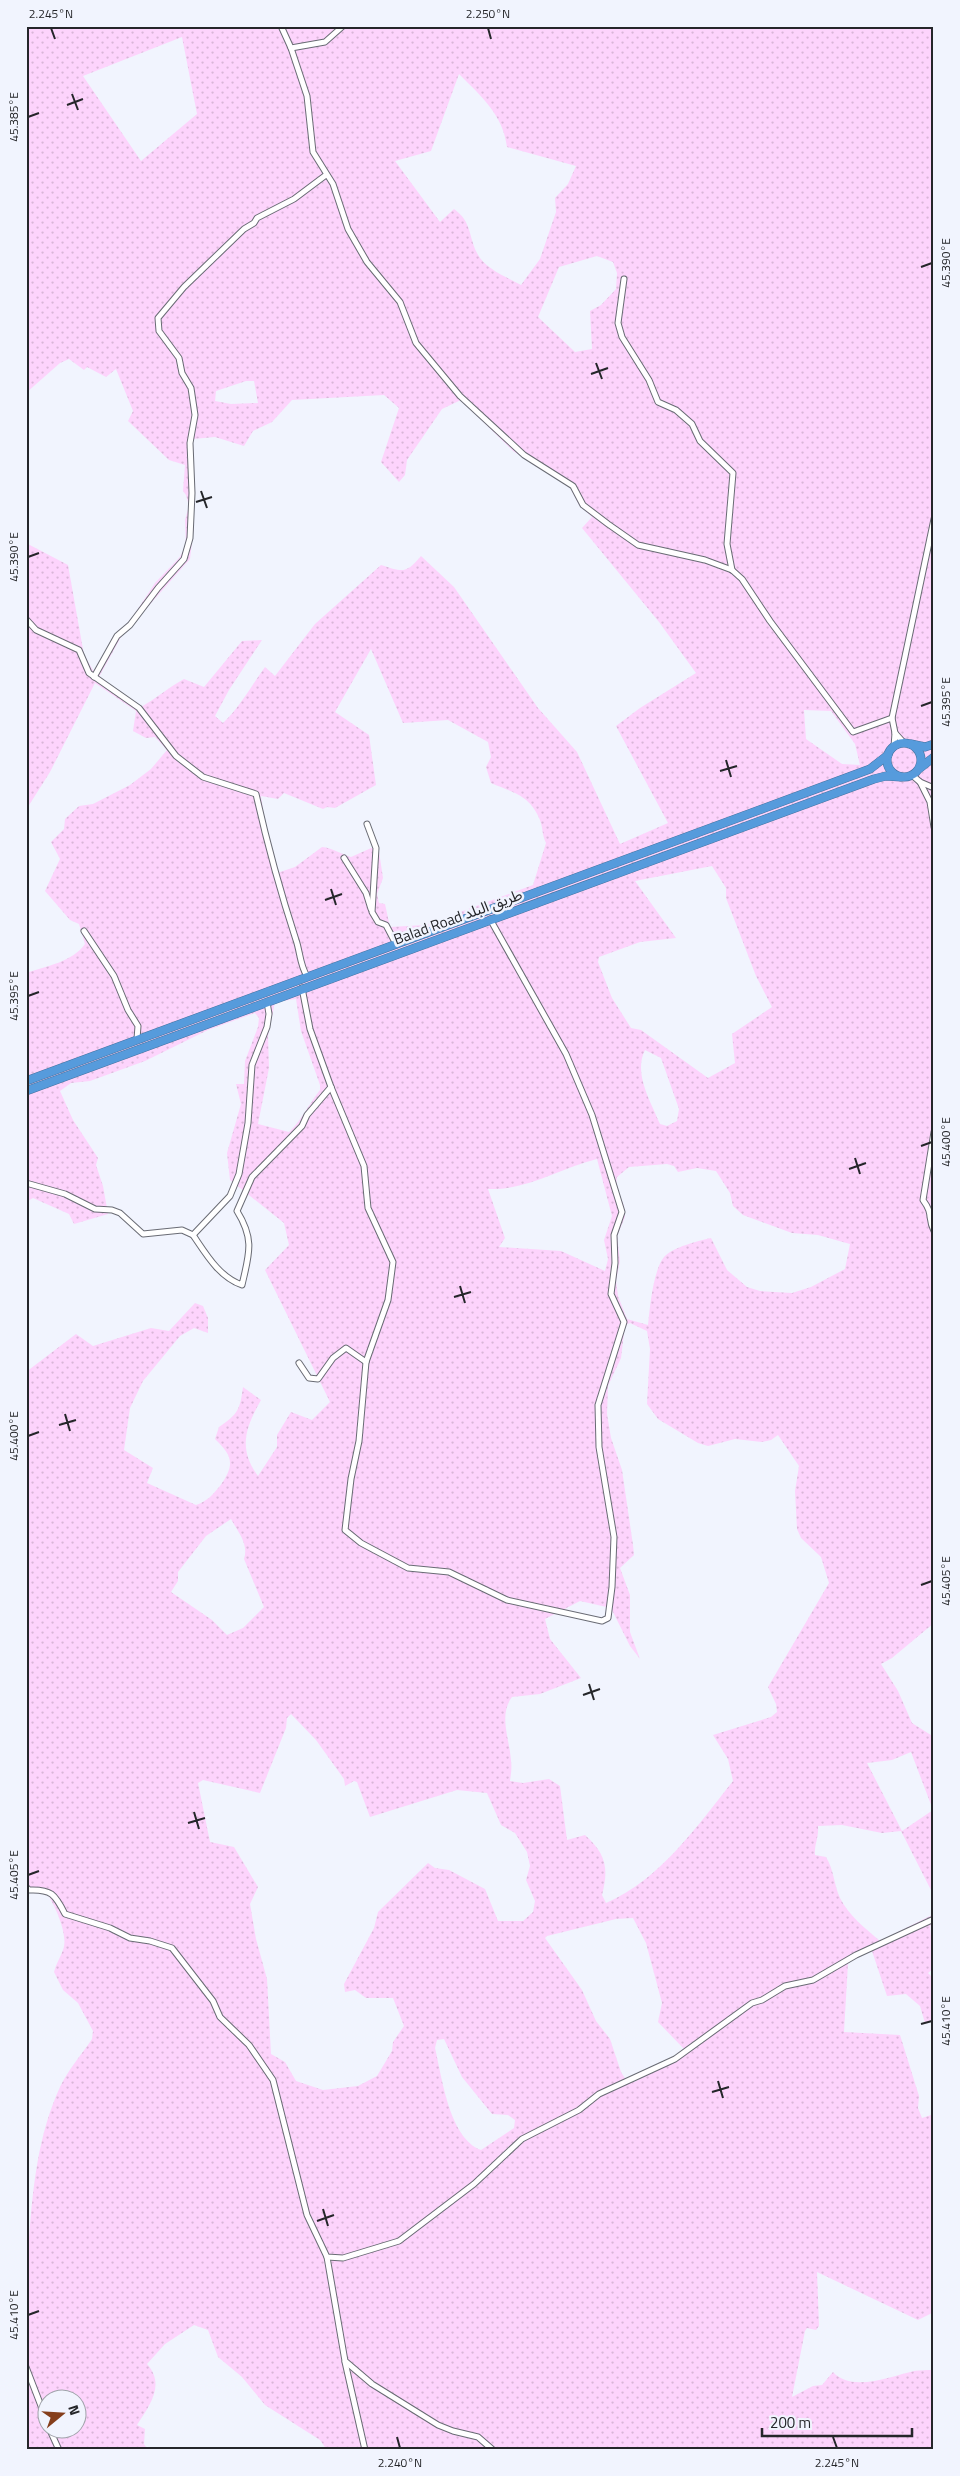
<svg xmlns="http://www.w3.org/2000/svg" width="960" height="2476" font-family="'Titillium Web','Noto Sans Arabic',sans-serif">
	<style>
		.grass { fill: url(#grass-dots); fill-rule: evenodd }
		.lines { fill: none; stroke-linecap: round; stroke-linejoin: round }
		.minor-casing { stroke: #696b74; stroke-width: 7 }
		.highway-casing { stroke: #45729e; stroke-width: 9 }
		.minor { stroke: #fff; stroke-width: 5 }
		.highway { stroke: #569bdc; stroke-width: 8 }
		.ticks { fill: none; stroke: #25262a; stroke-width: 2 }
		.labels { text-anchor: middle; stroke-width: 5; stroke-linejoin: round; paint-order: stroke }
		.street-label { font-size: 15px; fill: #25262a; stroke: #f1f4fe }
		.neatline { fill: none; stroke: #25262a; stroke-width: 2 }
		.ticks-label { font-size: 12px; text-anchor: middle; fill: #25262a }
	</style>
	<defs>
		<pattern id="grass-dots" width="8" height="8" patternUnits="userSpaceOnUse" patternTransform="scale(1.25)"><rect width="8" height="8" fill="#fdd4fc"/><path d="M2 2h.1M6 6h.1" fill="none" stroke="#d9b6d8" stroke-width="1.8" stroke-linecap="round"/></pattern>
	</defs>
	<rect width="100%" height="100%" fill="#f1f4fe"/>
	<path class="grass" d="M26 26H934V1623L892 1658 881 1664 898 1691 912 1723 934 1737V1896L901 1831 882 1833 842 1825 818 1826C819 1837 814 1845 815 1855L826 1857C834 1870 834 1885 840 1898 849 1916 865 1928 880 1941L934 1914V1923L930 1926 934 1968 928 1973 934 1979V2022L931 2020 925 2023 920 2006 906 1994 887 1996 872 1951 859 1956 848 1963 844 2032 900 2035 919 2096 918 2108 922 2118 934 2114V2312L918 2320 817 2272 819 2326 816 2330 807 2328 805 2331 792 2397 813 2386 822 2385 833 2372C852 2393 892 2376 914 2371 920 2370 927 2370 934 2370V2450H327L320 2440 265 2405 242 2377 218 2357 208 2330 194 2325 165 2344 147 2364C166 2385 149 2406 137 2425L145 2429 144 2444 148 2450H26V2243L29 2238C33 2186 38 2135 60 2087 68 2070 82 2054 92 2039L93 2031 78 2003 63 1990 54 1972C56 1964 60 1958 63 1950 69 1935 55 1906 47 1893H26V1372L76 1334 93 1346 151 1328 169 1331 195 1303 203 1306 208 1318V1333L194 1328 180 1336 143 1381 130 1408 124 1450 153 1468 147 1483 196 1505C208 1501 212 1495 220 1486 235 1465 233 1456 215 1439L219 1427C238 1414 240 1410 243 1387L261 1400C245 1428 238 1449 258 1476L277 1447V1435L291 1412 312 1420 330 1402 265 1270 289 1245 284 1223 230 1180 227 1153 241 1104 236 1084H244L245 1061 258 1027 259 1018 255 1013 208 1030 145 1061 90 1081 71 1083 60 1091 73 1120 98 1158 96 1165 103 1186 108 1214 74 1224 69 1214 33 1198 26 1202V973C47 966 72 962 85 944L79 924 70 920 45 891 60 859 51 842 64 829 65 819 79 806 93 804 130 785 151 769 167 750 155 737 146 738 133 731 136 711 95 683 50 772 26 810V543L68 565 84 655 94 672 114 635 130 621 155 583 179 558 186 546 185 520 189 506 186 495 183 491 185 465 169 460 128 421 133 411 116 369 106 377 87 367 84 370 69 359 60 363 26 393ZM182 37 197 114 141 161 83 76ZM459 74C482 97 503 115 507 147L576 166 568 184 555 198 556 212 540 259 521 285C506 277 484 268 477 253 468 235 472 222 454 209L440 222 395 161 431 151ZM597 256 613 262 617 273 616 289 601 305 590 311 592 349 575 352 538 317 559 267ZM246 381H254L258 403 231 404 215 401 216 391ZM384 395 399 408 381 462 399 482 405 475 407 460 442 409 461 400 513 451 570 487 579 505 592 517 582 528 659 622 696 673 640 708 616 726 668 823 620 844 577 752 538 708 454 587 421 556C406 574 403 572 381 565L315 624 275 676 265 667C251 686 240 707 223 723L215 716 229 690 262 640 242 641 204 687 184 679C169 687 157 698 141 707L99 677 121 637 190 559 194 525 193 439 215 437 244 446 253 431 272 422 292 400ZM371 649 403 723 448 720 488 742 491 757 486 767 491 783C514 793 530 795 540 820 543 828 542 835 546 843L533 885 425 925 390 927 385 904 379 903 377 894 383 878 378 845 351 857C341 854 332 848 322 847L295 867 277 873 266 830 261 796 278 799 284 793 323 809 327 807 335 808 376 785 369 735 335 712ZM804 710 831 711 855 744 860 765 842 764 806 739ZM712 866 726 888V898L756 976 772 1007 732 1034 735 1063 708 1078 641 1030 631 1028 612 998 598 962 599 957 640 942 676 938 635 881ZM296 999 301 1031 320 1085V1090C311 1101 299 1124 289 1132L258 1124 269 1068 268 1036 275 1002ZM645 1050 661 1058 679 1109 677 1121 667 1126 660 1124C651 1102 633 1073 645 1050ZM597 1159 612 1216 604 1240 608 1259 605 1271 561 1251 499 1247 505 1238 488 1189C526 1191 560 1168 597 1159ZM667 1164 674 1166 678 1172 697 1168 716 1171 730 1193 733 1206 743 1215 792 1233 818 1235 850 1244 845 1269 811 1287 792 1293 760 1291 747 1287 727 1270 711 1238C698 1241 673 1247 664 1257 653 1271 650 1307 648 1325L627 1319 618 1296 616 1280 620 1261 617 1236 625 1217 624 1206 616 1186 617 1177 629 1167ZM630 1323 647 1331 650 1349 647 1404 658 1419 698 1443 708 1446 735 1439 762 1442 771 1440 778 1435 799 1466 795 1491 797 1529 801 1538 821 1557 829 1583 768 1687 776 1704 777 1712 771 1717 713 1735 728 1759 733 1781C697 1826 661 1879 606 1903L602 1895C609 1868 606 1854 585 1835L567 1840 560 1786 549 1779 523 1783 510 1781C511 1774 512 1767 511 1761 510 1740 498 1715 512 1697L540 1694 581 1678 550 1639 545 1619 580 1601 611 1608 630 1646 640 1659 630 1632V1595L620 1568 634 1555 633 1545 622 1470 611 1438 607 1414 608 1386 621 1358 625 1325ZM231 1519C238 1532 249 1544 244 1559L264 1607 243 1628 227 1635 212 1620 171 1592 178 1581V1572L206 1536ZM291 1714 316 1740 344 1779 345 1786 354 1781 357 1782 370 1817 457 1790 487 1793 501 1825 515 1833 527 1852 530 1866 526 1880 535 1901 533 1912 523 1921H498L485 1889 449 1870 435 1868 428 1863 378 1912 374 1928 344 1984 345 1992 355 1990 366 1998H393L404 2026 393 2042 392 2051 377 2076 358 2086 323 2090 296 2081 285 2062 271 2054 267 1979 256 1939 250 1904 258 1887 234 1847 210 1842 198 1783 203 1780 260 1793 286 1728 287 1718ZM911 1752 933 1810 902 1831 867 1763 892 1760ZM633 1918 646 1943 662 2003 658 2022 685 2050 667 2065 634 2082 626 2080 621 2072 610 2039 596 2021 582 1990 545 1938 547 1936 616 1919ZM444 2039 462 2077 492 2114 508 2115 515 2120 514 2128 481 2150C449 2138 442 2077 435 2048L437 2040ZM48 2398H78V2428H48Z"/>
	<g class="lines">
		<defs>
			<g id="minor">
				<polyline points="281,26 291,48 307,96 313,152 333,184 348,229 367,262 400,302 416,343 460,396 524,455 573,486 583,505 608,524 638,545 705,560 732,570 742,579 770,621 853,732 892,718"/>
				<polyline points="291,48 325,42 343,26"/>
				<polyline points="624,279 618,323 622,337 649,380 658,402 676,410 692,424 700,441 733,473 727,544 732,570"/>
				<path d="M26 619 36 630 79 650 89 673 139 708 176 756 203 777 256 794C267 843 280 891 296 940 300 951 300 966 307 976"/>
				<polyline points="94,677 117,636 130,625 158,588 184,559 190,538 192,493 190,443 195,415 191,388 182,373 179,358 159,331 158,318 184,287 244,229 254,223 257,218 294,199 326,175"/>
				<polyline points="895,733 892,718 934,519"/>
				<polyline points="894,747 895,733 904,743"/>
				<polyline points="912,775 920,782 934,788"/>
				<polyline points="920,782 930,802 934,827"/>
				<polyline points="367,824 376,848 372,912 378,922 386,925 396,944"/>
				<polyline points="344,858 366,893 371,909"/>
				<polyline points="84,931 114,976 128,1010 138,1026 137,1039"/>
				<polyline points="302,988 310,1029 331,1087 364,1166 368,1208 393,1262 388,1300 366,1362 359,1441 351,1479 345,1530 361,1543 408,1568 449,1572 507,1600 602,1621 608,1618 612,1587 614,1537 599,1447 598,1405 624,1322 611,1294 615,1263 614,1235 622,1212 592,1115 566,1054 490,919"/>
				<path d="M934 1132 923 1200C934 1215 927 1217 934 1231"/>
				<polyline points="26,1183 65,1194 95,1209 112,1210 120,1213 143,1234 182,1230 193,1235 230,1196 239,1174 248,1123 252,1065 267,1027 269,1014 267,1002"/>
				<path d="M193 1235C206 1254 219 1277 242 1285 249 1254 255 1240 237 1211L252 1177 302 1126 307 1115 331 1087"/>
				<polyline points="299,1363 309,1378 318,1379 333,1358 346,1348 366,1362"/>
				<path d="M26 1887 29 1890C51 1889 55 1894 65 1914L110 1928 130 1938 150 1941 172 1948 213 2001 220 2017 249 2045 273 2080 307 2215 327 2257 343 2258 399 2241 474 2184 522 2139 579 2110 599 2094 675 2059 752 2003 762 2000 785 1986 813 1980 856 1955 934 1919"/>
				<polyline points="327,2257 345,2361 372,2384 438,2425 453,2431 478,2437 493,2450"/>
				<polyline points="345,2362 365,2450"/>
				<polyline points="26,2367 48,2424"/>
				<polyline points="49,2428 59,2450"/>
			</g>
			<g id="highway">
				<circle cx="904" cy="760" r="17"/>
				<polyline points="911,744 925,747 934,744"/>
				<polyline points="920,768 934,757"/>
				<polyline points="26,1081 870,769 888,755"/>
				<polyline points="26,1091 874,779 886,776 901,777"/>
			</g>
		</defs>
		<use href="#minor" class="minor-casing"/>
		<use href="#highway" class="highway-casing"/>
		<use href="#minor" class="minor"/>
		<use href="#highway" class="highway"/>
	</g>
	<path class="ticks" d="M51 28 55 39M488 28 491 39M72 94 78 110M67 105 83 99M28 117 39 113M921 267 932 263M596 363 602 379M591 374 608 368M201 491 207 508M196 502 212 497M28 557 39 553M921 706 932 702M726 760 731 777M720 771 737 766M331 889 336 905M325 900 342 894M28 996 39 992M921 1146 932 1142M855 1158 860 1174M849 1169 866 1163M460 1286 465 1303M454 1297 471 1292M65 1414 70 1431M59 1425 76 1420M28 1436 39 1432M921 1585 932 1581M589 1684 594 1700M583 1695 600 1689M194 1812 199 1829M188 1823 205 1818M28 1875 39 1871M921 2024 932 2021M718 2081 723 2098M712 2092 729 2087M323 2209 328 2226M317 2221 334 2215M28 2315 39 2311M397 2437 400 2448M833 2437 837 2448"/>
	<g class="labels">
		<g class="street-label">
			<text transform="translate(458 917) rotate(-20)" y="5">Balad Road طريق البلد</text>
		</g>
	</g>
	<rect width="960" height="2476" fill="none" stroke="#f1f4fe" stroke-width="55"/>
	<g transform="translate(62 2414) rotate(72)"><circle r="24" fill="#f1f4fe" stroke="#9fa2a9"/>
	<path d="M0-4L9 19L0 12L-9 19Z" fill="#853e1c"/>
	<text y="-8" font-size="14" font-weight="bold" text-anchor="middle" fill="#25262a">N</text>
	</g>
	<path d="M762 2428v8h150v-8" fill="none" stroke="#25262a" stroke-width="2.5"/>
	<text x="770" y="2428" font-size="15" fill="#25262a" stroke="#f1f4fe" stroke-width="4" paint-order="stroke">200 m</text>
	<rect x="28" y="28" width="904" height="2420" class="neatline"/>
	<g class="ticks-label">
		<text x="51" y="18">2.245°N</text>
		<text x="488" y="18">2.250°N</text>
		<text transform="translate(14 117) rotate(-90)" y="4">45.385°E</text>
		<text transform="translate(946 263) rotate(-90)" y="4">45.390°E</text>
		<text transform="translate(14 557) rotate(-90)" y="4">45.390°E</text>
		<text transform="translate(946 702) rotate(-90)" y="4">45.395°E</text>
		<text transform="translate(14 996) rotate(-90)" y="4">45.395°E</text>
		<text transform="translate(946 1142) rotate(-90)" y="4">45.400°E</text>
		<text transform="translate(14 1436) rotate(-90)" y="4">45.400°E</text>
		<text transform="translate(946 1581) rotate(-90)" y="4">45.405°E</text>
		<text transform="translate(14 1875) rotate(-90)" y="4">45.405°E</text>
		<text transform="translate(946 2021) rotate(-90)" y="4">45.410°E</text>
		<text transform="translate(14 2315) rotate(-90)" y="4">45.410°E</text>
		<text x="400" y="2467">2.240°N</text>
		<text x="837" y="2467">2.245°N</text>
	</g>
</svg>
